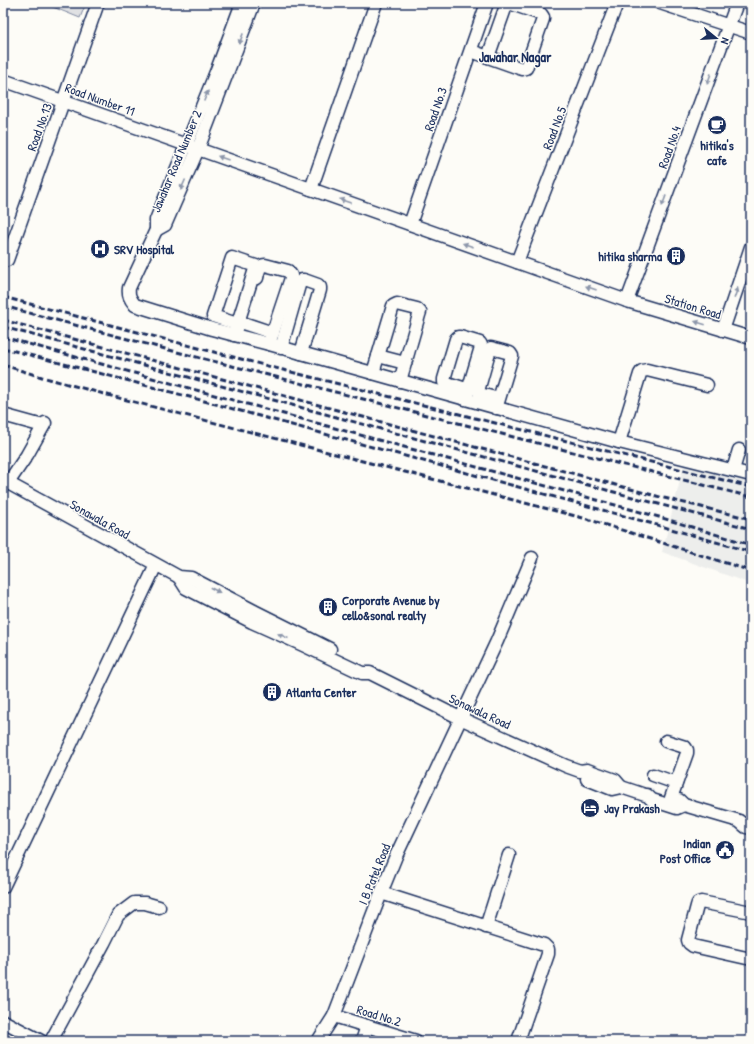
<svg xmlns="http://www.w3.org/2000/svg" width="754" height="1044" font-family="'Patrick Hand',sans-serif">
	<style>
		.built { fill: #edeeec }
		.green { fill: #e0e1e3; stroke: #7e88a0 }
		.lines { fill: none; stroke-linecap: round; stroke-linejoin: round }
		.minor-casing { stroke: #1b2f5e; stroke-width: 15 }
		.minor { stroke: #fdfcf7; stroke-width: 12 }
		.rail { stroke: #1b2f5e; stroke-width: 3; stroke-dasharray: 6 3; stroke-linecap: butt }
		.oneway { fill: #8c96aa }
		.labels { text-anchor: middle; stroke-width: 3; stroke-linejoin: round; paint-order: stroke }
		.street-label { font-size: 13px; fill: #1b2f5e; stroke: #fdfcf7 }
		.poi-label { font-size: 13px; font-weight: bold; fill: #1b2f5e; stroke: #fdfcf7; text-anchor: start }
		.neighbourhood-label { font-size: 14px; font-weight: bold; fill: #1b2f5e; stroke: #fdfcf7 }
	</style>
	<rect width="100%" height="100%" fill="#fdfcf7"/>
	<filter id="ink" filterUnits="userSpaceOnUse"><feTurbulence type="fractalNoise" baseFrequency=".025" numOctaves="2"/><feDisplacementMap in="SourceGraphic" scale="8" xChannelSelector="R" yChannelSelector="G"/><feConvolveMatrix kernelMatrix="1 2 1 2 8 2 1 2 1" color-interpolation-filters="sRGB"/></filter>
	<g filter="url(#ink)">
		<polygon class="built" points="686,457 751,472 751,584 662,552"/>
		<polygon class="green" points="43,3 86,3 80,18"/>
		<g class="lines">
			<defs>
				<g id="minor">
					<path d="M242 3 218 67 156 220V230L129 288C128 295 130 299 135 305L212 329 269 344 619 442 751 475"/>
					<polyline points="660,3 751,33"/>
					<polyline points="471,51 522,69 526,68 543,19 543,17 541,14 509,3"/>
					<polyline points="488,57 507,3"/>
					<polyline points="3,80 627,301 751,338"/>
					<polyline points="311,189 376,3"/>
					<polyline points="410,224 487,3"/>
					<polyline points="156,230 165,225 198,149 254,3"/>
					<polyline points="7,260 98,3"/>
					<polyline points="517,262 617,3"/>
					<path d="M257 278C258 273 259 265 265 265L288 271 291 275V278L269 344"/>
					<polyline points="627,301 737,3"/>
					<polyline points="243,323 273,333"/>
					<polyline points="723,330 751,247"/>
					<polyline points="234,335 256,266 232,258 213,316 237,324"/>
					<polyline points="281,348 300,282 302,280 304,280 318,285 320,287 320,290 301,353"/>
					<polyline points="378,356 405,363"/>
					<polyline points="373,373 393,306 397,304 417,309 420,312 419,315 400,381"/>
					<polyline points="466,399 467,394 481,347 481,345 480,343 460,337 458,337 456,339 444,379 444,382 469,390"/>
					<polyline points="496,408 499,399 512,356 510,353 491,348 489,352 478,391 480,394 499,399"/>
					<polyline points="3,415 43,426"/>
					<polyline points="619,442 640,374 642,371 647,370 707,385"/>
					<polyline points="733,470 739,450"/>
					<polyline points="8,483 179,577 191,578 256,612 330,649"/>
					<polyline points="3,484 8,483 27,455 45,423"/>
					<polyline points="179,577 186,588 252,622 303,645 362,673 370,673 460,718 566,766 580,771 587,770 615,780 621,787"/>
					<polyline points="666,741 685,747 687,750 687,753 671,798"/>
					<polyline points="653,775 676,783"/>
					<polyline points="587,779 612,789 621,787 645,795 647,795 652,800 677,808 684,805"/>
					<polyline points="679,800 684,805 739,821 746,827 751,828"/>
					<polyline points="3,887 156,565"/>
					<polyline points="381,893 544,945 548,949 548,954 518,1041"/>
					<polyline points="751,912 701,902 698,903 697,906 688,940 689,943 693,946 751,959"/>
					<polyline points="486,927 509,855"/>
					<polyline points="334,1016 416,1041"/>
					<polyline points="3,1021 41,1041"/>
					<polyline points="51,1041 104,943 118,915 134,903 145,903 159,907"/>
					<polyline points="318,1041 334,1016 381,893 396,856 497,641 532,558"/>
					<polyline points="362,1041 367,1026"/>
				</g>
			</defs>
			<use href="#minor" class="minor-casing"/>
			<use href="#minor" class="minor"/>
			<g class="rail">
				<polyline points="3,297 283,370 751,487"/>
				<polyline points="3,306 173,351 751,497"/>
				<polyline points="3,320 664,498 751,519"/>
				<polyline points="3,327 751,529"/>
				<polyline points="3,337 659,517 751,545"/>
				<polyline points="3,348 175,393 657,525 751,552"/>
				<polyline points="3,365 42,377 115,397 587,519 751,571"/>
			</g>
		</g>
		<defs><path id="oneway-solid" d="M-6-.8H1V-3.2L6.5 0L1 3.2V.8H-6Z"/></defs>
		<g class="oneway">
			<use href="#oneway-solid" transform="translate(241 39) rotate(111)"/>
			<use href="#oneway-solid" transform="translate(709 79) rotate(110)"/>
			<use href="#oneway-solid" transform="translate(206 96) rotate(-68)"/>
			<use href="#oneway-solid" transform="translate(223 158) rotate(-160)"/>
			<use href="#oneway-solid" transform="translate(183 185) rotate(114)"/>
			<use href="#oneway-solid" transform="translate(345 201) rotate(-160)"/>
			<use href="#oneway-solid" transform="translate(664 201) rotate(110)"/>
			<use href="#oneway-solid" transform="translate(468 245) rotate(-161)"/>
			<use href="#oneway-solid" transform="translate(591 288) rotate(-160)"/>
			<use href="#oneway-solid" transform="translate(736 293) rotate(-72)"/>
			<use href="#oneway-solid" transform="translate(700 323) rotate(-163)"/>
			<use href="#oneway-solid" transform="translate(215 590) rotate(28)"/>
			<use href="#oneway-solid" transform="translate(283 636) rotate(-156)"/>
		</g>
	</g>
	<defs>
		<symbol id="cafe-disc" viewBox="-11 -11 22 22"><circle r="9.5" fill="#1b2f5e" stroke="#fdfcf7"/><path d="M-5.5-4.5H6V0H3Q3 3.5 0 3.5H-2.5Q-5.5 3.5-5.5 0ZM3-3.2v2h1.7v-2ZM-6 4.5H4V6H-6Z" fill="#fff"/></symbol>
		<symbol id="hospital-disc" viewBox="-11 -11 22 22"><circle r="9.5" fill="#1b2f5e" stroke="#fdfcf7"/><path d="M-5-5h3v3.5h4V-5h3V5h-3V1.5h-4V5h-3Z" fill="#fff"/></symbol>
		<symbol id="building-disc" viewBox="-11 -11 22 22"><circle r="9.5" fill="#1b2f5e" stroke="#fdfcf7"/><path d="M-4-6H4V6H1V3H-1V6H-4ZM-2.5-4.3h1.7v1.8h-1.7ZM.8-4.3h1.7v1.8H.8ZM-2.5-1h1.7V.8h-1.7ZM.8-1h1.7V.8H.8Z" fill="#fff"/></symbol>
		<symbol id="hotel-disc" viewBox="-11 -11 22 22"><circle r="9.5" fill="#1b2f5e" stroke="#fdfcf7"/><path d="M-6-4.5h1.5V1H6V5H4.5V3h-9V5H-6ZM-4 0a1.8 1.8 0 1 1 3.6 0ZM.5 0V-2.5h3Q6-2.5 6 0Z" fill="#fff"/></symbol>
		<symbol id="civic-disc" viewBox="-11 -11 22 22"><circle r="9.5" fill="#1b2f5e" stroke="#fdfcf7"/><path d="M-.6-6.5H3V-4.5H.6V-3L4-1V1h2V6H-6V1h2V-1L-.6-3ZM-1.2 2.5V6h2.4V2.5Z" fill="#fff"/></symbol>
	</defs>
	<g fill-rule="evenodd">
		<use href="#cafe-disc" x="706" y="114" width="22" height="22"/>
		<use href="#hospital-disc" x="89" y="238" width="22" height="22"/>
		<use href="#building-disc" x="665" y="245" width="22" height="22"/>
		<use href="#building-disc" x="317" y="596" width="22" height="22"/>
		<use href="#building-disc" x="261" y="681" width="22" height="22"/>
		<use href="#hotel-disc" x="579" y="797" width="22" height="22"/>
		<use href="#civic-disc" x="714" y="839" width="22" height="22"/>
	</g>
	<g class="labels">
		<g class="street-label">
			<text transform="translate(100 99) rotate(20)" y="5">Road Number 11</text>
			<text transform="translate(435 109) rotate(-71)" y="5">Road No.3</text>
			<text transform="translate(39 127) rotate(-70)" y="5">Road No.13</text>
			<text transform="translate(554 128) rotate(-69)" y="5">Road No.5</text>
			<text transform="translate(669 147) rotate(-70)" y="5">Road No.4</text>
			<text transform="translate(176 161) rotate(-67)" y="5">Jawahar Road Number 2</text>
			<text transform="translate(693 306) rotate(17)" y="5">Station Road</text>
			<text transform="translate(100 519) rotate(29)" y="5">Sonawala Road</text>
			<text transform="translate(480 711) rotate(25)" y="5">Sonawala Road</text>
			<text transform="translate(374 874) rotate(-68)" y="5">I B Patel Road</text>
			<text transform="translate(379 1015) rotate(17)" y="5">Road No.2</text>
		</g>
		<g class="poi-label">
			<text x="717" y="150" text-anchor="middle">hitika's<tspan x="717" dy="15">cafe</tspan></text>
			<text x="114" y="254">SRV Hospital</text>
			<text x="662" y="261" text-anchor="end">hitika sharma</text>
			<text x="342" y="605">Corporate Avenue by<tspan x="342" dy="15">cello&amp;sonal realty</tspan></text>
			<text x="286" y="697">Atlanta Center</text>
			<text x="604" y="813">Jay Prakash</text>
			<text x="711" y="848" text-anchor="end">Indian<tspan x="711" dy="15">Post Office</tspan></text>
		</g>
		<g class="neighbourhood-label">
			<text x="515" y="62">Jawahar Nagar</text>
		</g>
	</g>
	<rect width="754" height="1044" fill="none" stroke="#fdfcf7" stroke-width="16"/>
	<rect x="8" y="8" width="738" height="1028" fill="none" stroke="#1b2f5e" stroke-width="1.5" filter="url(#ink)"/>
	<g transform="translate(716 38) rotate(108)" stroke="#fdfcf7" stroke-width="3" paint-order="stroke">
	<path d="M0-3L7 15L0 10L-7 15Z" fill="#1b2f5e"/>
	<text y="-6" font-size="11" font-weight="bold" text-anchor="middle" fill="#1b2f5e">N</text>
	</g>
</svg>
